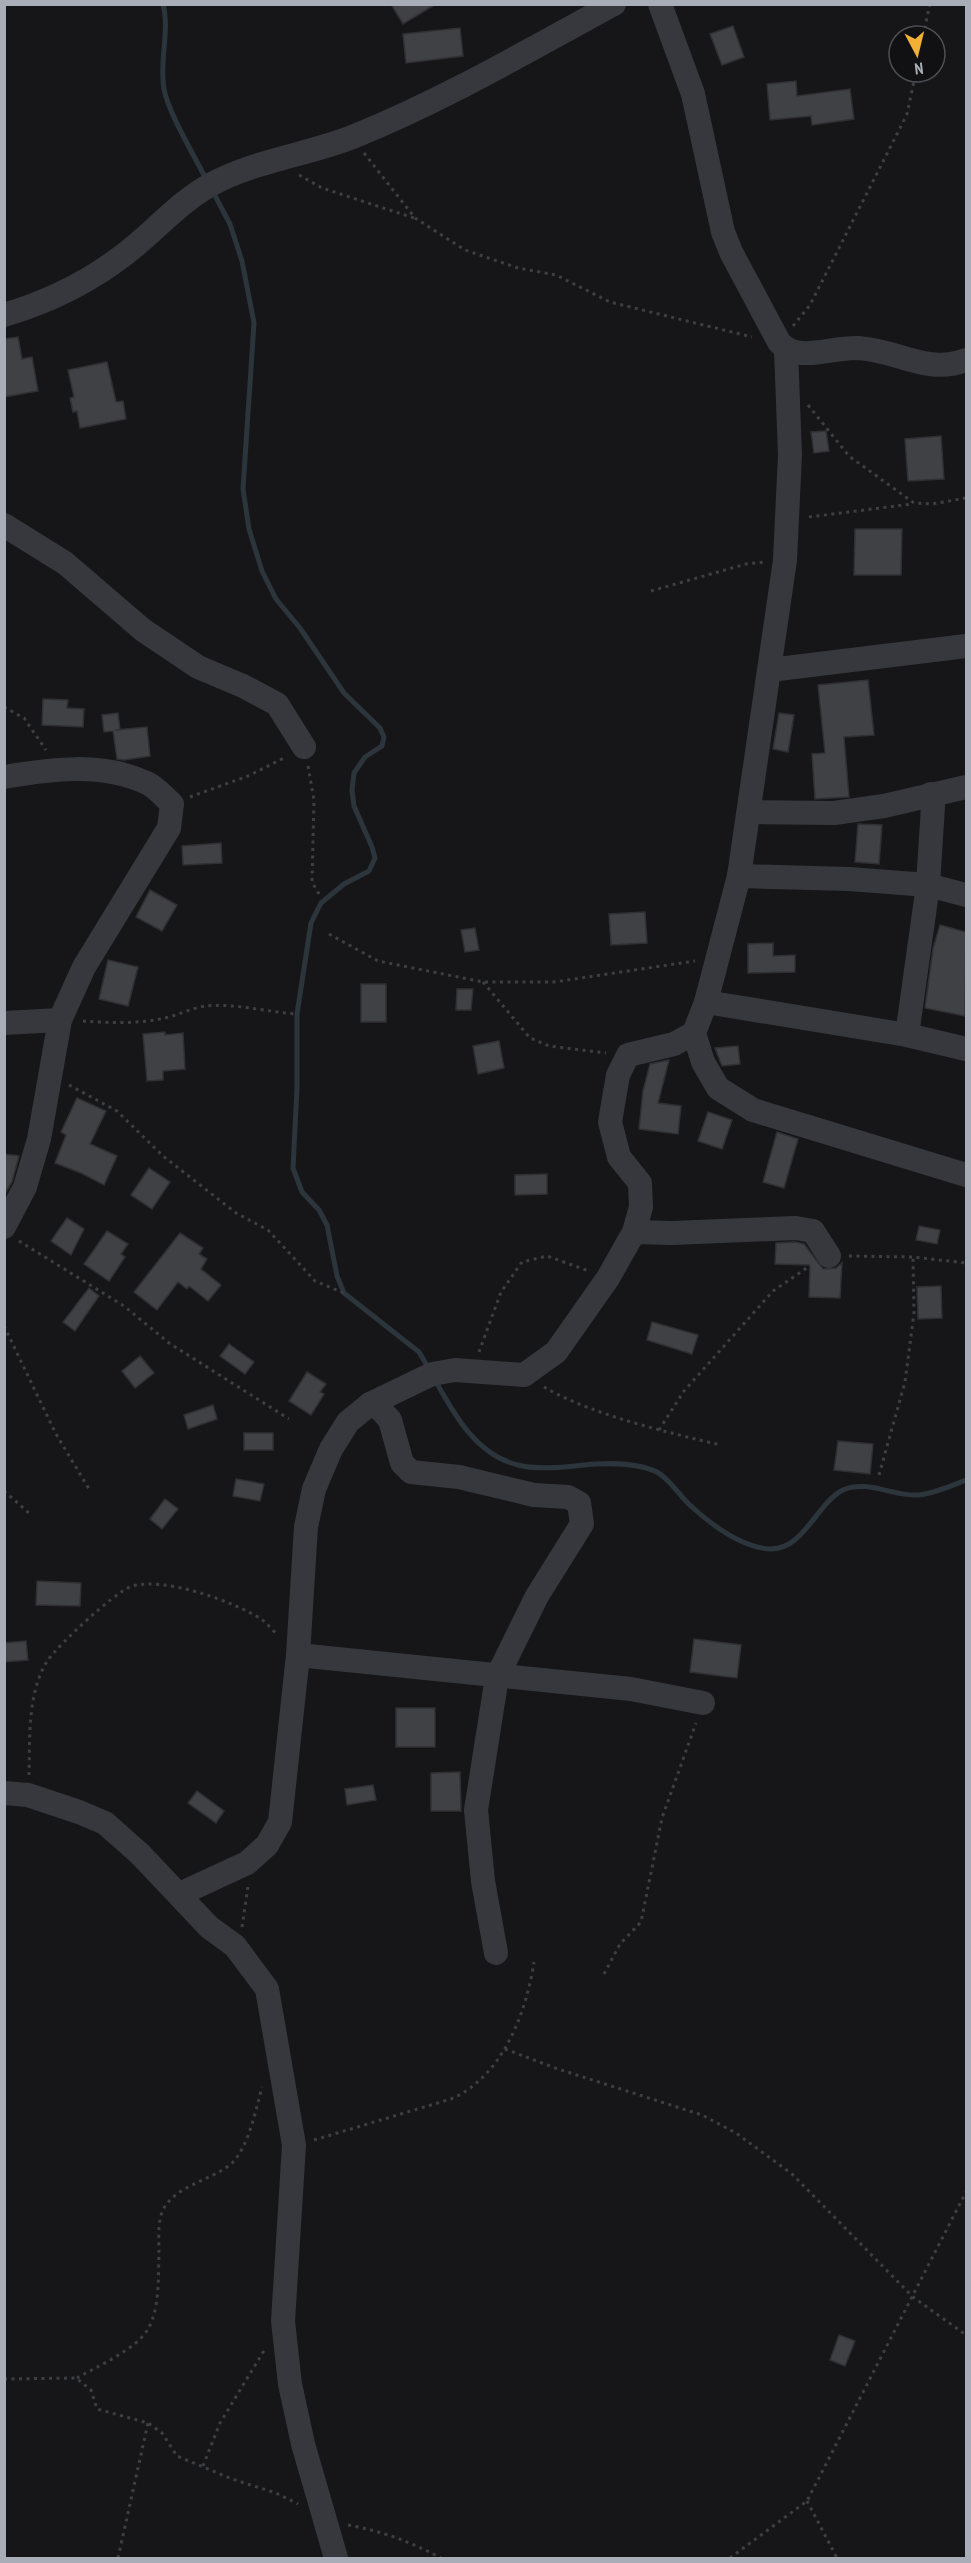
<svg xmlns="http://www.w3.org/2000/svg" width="971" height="2563" font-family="'PT Sans Narrow',sans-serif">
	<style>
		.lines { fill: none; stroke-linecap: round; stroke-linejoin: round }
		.stream { stroke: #2c353c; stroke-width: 5 }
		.building { fill: #404145; stroke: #303034; stroke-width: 1.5 }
		.path { stroke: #3d3f44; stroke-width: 3; stroke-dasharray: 3 4.5; stroke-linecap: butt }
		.minor { stroke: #37383d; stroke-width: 24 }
	</style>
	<rect width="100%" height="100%" fill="#161618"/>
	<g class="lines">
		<g class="stream">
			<path d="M163 4C170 31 159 61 164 89 168 112 195 157 206 179"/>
			<polyline points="212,190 230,224 242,261 254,323 243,489 249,529 262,571 276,599 300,628 344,693 380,728 384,737 382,746 365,757 354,773 352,790 354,806 372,847 375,858 369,871 344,884 321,903 311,923 297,1014 297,1088 293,1168 302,1192 319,1210 327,1225 337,1276 344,1293 419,1352 429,1369"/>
			<path d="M435 1380C454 1414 476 1455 518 1465 542 1471 570 1466 595 1464 615 1463 638 1463 657 1472 671 1480 680 1497 692 1507 712 1525 743 1548 771 1549 804 1549 817 1503 843 1490 866 1479 895 1497 919 1495 936 1493 951 1486 966 1480"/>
		</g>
	</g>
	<g class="building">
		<polygon points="391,4 436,4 403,24"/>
		<polygon points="733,26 744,57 722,65 710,34"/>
		<polygon points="460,28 463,56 406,63 403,34"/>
		<polygon points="796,81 797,96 850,89 854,119 812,125 811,116 770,120 767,84"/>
		<polygon points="18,337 22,359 32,357 38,391 4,397 4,339"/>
		<polygon points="107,362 116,402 123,401 126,419 80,428 77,411 73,412 70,398 74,397 68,370"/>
		<polygon points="826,431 829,451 814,453 811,432"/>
		<polygon points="941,436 944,479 908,481 905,439"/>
		<polygon points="855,529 902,529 901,575 854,575"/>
		<polygon points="868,680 874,735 844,737 849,797 815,799 812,754 825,753 818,685"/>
		<polygon points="43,699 68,700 67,708 84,709 83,727 42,725"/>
		<polygon points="118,713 120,730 115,730 147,727 150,756 124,760 117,759 113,731 104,732 102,715"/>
		<polygon points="779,713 794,715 788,752 773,749"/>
		<polygon points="858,824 882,825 879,864 855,862"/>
		<polygon points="221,843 222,863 183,865 182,846"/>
		<polygon points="150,890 177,905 162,931 136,917"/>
		<polygon points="645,912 647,943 611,945 609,914"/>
		<polygon points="940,925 966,932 965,1016 925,1008 933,949"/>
		<polygon points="475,928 479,950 465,952 461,930"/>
		<polygon points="773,943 773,956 795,955 795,972 748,973 748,944"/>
		<polygon points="108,960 138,967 128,1006 99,999"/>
		<rect x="361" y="984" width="25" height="38"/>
		<polygon points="457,989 473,989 471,1010 456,1010"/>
		<polygon points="165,1032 165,1035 183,1033 185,1069 163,1071 163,1080 147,1081 143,1034"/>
		<polygon points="499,1041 504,1068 478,1074 473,1046"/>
		<polygon points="738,1046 740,1064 722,1066 715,1048"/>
		<polygon points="669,1060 658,1103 681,1106 678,1134 639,1129 643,1091 650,1064"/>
		<polygon points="77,1098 106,1111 90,1144 117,1156 104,1185 81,1173 55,1163 66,1135 61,1132"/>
		<polygon points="708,1112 732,1120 722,1149 698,1141"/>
		<polygon points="777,1132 798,1139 784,1188 763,1182"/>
		<polygon points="4,1154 19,1156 12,1182 4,1195"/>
		<polygon points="149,1168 170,1182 152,1209 131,1195"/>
		<polygon points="547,1174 547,1194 515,1195 515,1175"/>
		<polygon points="67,1218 84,1229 71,1255 51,1241"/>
		<polygon points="919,1226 940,1230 937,1244 916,1240"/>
		<polygon points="107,1231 128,1244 121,1254 125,1257 109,1281 84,1264"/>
		<polygon points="180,1233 203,1248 199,1254 207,1259 201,1269 221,1285 208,1301 189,1286 187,1289 178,1282 157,1310 134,1292"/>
		<polygon points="795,1242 804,1244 823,1269 836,1268 842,1263 840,1298 809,1297 810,1265 775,1264 776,1243"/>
		<polygon points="941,1286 942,1318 918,1319 917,1287"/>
		<polygon points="89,1288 99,1296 75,1331 63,1322"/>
		<polygon points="652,1322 698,1335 692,1354 647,1340"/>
		<polygon points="229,1344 254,1362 245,1374 220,1356"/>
		<polygon points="140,1356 154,1373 135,1388 122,1371"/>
		<polygon points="307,1372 326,1384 320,1392 324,1394 311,1415 289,1401"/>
		<polygon points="213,1405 217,1419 188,1429 184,1415"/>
		<rect x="244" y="1433" width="29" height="17"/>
		<polygon points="838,1441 873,1444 870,1474 834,1470"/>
		<polygon points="236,1479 264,1484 260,1501 233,1496"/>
		<polygon points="165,1499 178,1509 162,1529 150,1519"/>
		<polygon points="37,1581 81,1583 80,1606 36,1605"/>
		<polygon points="694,1639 741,1645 737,1678 690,1672"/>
		<polygon points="26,1641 28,1660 4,1662 4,1643"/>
		<rect x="396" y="1708" width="39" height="39"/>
		<polygon points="460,1772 461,1811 431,1811 431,1773"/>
		<polygon points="373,1785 376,1800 347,1805 345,1789"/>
		<polygon points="197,1791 224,1811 216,1823 188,1803"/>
		<polygon points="839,2335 855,2341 845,2366 830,2360"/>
	</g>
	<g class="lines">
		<g class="path">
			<polyline points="923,36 930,4"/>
			<polyline points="364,153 415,218 465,250 518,268 556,275 610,302 752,337"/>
			<polyline points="299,175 322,188 414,218"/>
			<polyline points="793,326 810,305 897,134 907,114 916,72"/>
			<polyline points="808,405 849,456 914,503 932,504 966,498"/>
			<polyline points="809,517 912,504"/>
			<polyline points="651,591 746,564 765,562"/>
			<polyline points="4,707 24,718 46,750"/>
			<polyline points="308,766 314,800 312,882 319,894"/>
			<polyline points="190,797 248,776 286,757"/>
			<polyline points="329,934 378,961 483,982 554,982 695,961"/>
			<polyline points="483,982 530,1038 549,1046 606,1053"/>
			<path d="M83 1021C109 1023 139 1024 165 1018 179 1015 192 1008 205 1006 236 1003 266 1012 297 1014"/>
			<polyline points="69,1085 117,1111 163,1156 236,1213 268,1230 315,1281 344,1293"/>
			<polyline points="19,1241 124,1306 169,1343 289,1419"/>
			<polyline points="849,1256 913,1257 966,1263"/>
			<polyline points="4,1326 56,1434 89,1489"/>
			<polyline points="479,1352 501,1292 522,1262 547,1256 589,1271"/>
			<path d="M544 1387C592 1415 666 1432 721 1445"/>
			<polyline points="659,1430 684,1391 773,1291 811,1265"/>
			<polyline points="879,1475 905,1382 914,1313 913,1257"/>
			<polyline points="4,1491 29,1513"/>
			<path d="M29 1775C30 1738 27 1692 48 1660 59 1644 113 1594 130 1587 161 1575 235 1602 261 1619 267 1623 272 1630 278 1635"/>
			<polyline points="242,1927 248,1886"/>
			<polyline points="604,1974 620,1944 641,1922 662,1818 696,1723"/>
			<polyline points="505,2049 558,2069 702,2115 736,2133 792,2174 913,2297 966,2335"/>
			<path d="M314 2140 451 2099C502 2077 526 2014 534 1962"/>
			<path d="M77 2378C96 2367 137 2349 148 2329 160 2308 158 2277 159 2253 159 2240 157 2220 164 2208 177 2185 213 2180 232 2163 249 2146 256 2109 262 2087"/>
			<polyline points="4,2379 76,2378 91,2390 97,2409 148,2423 162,2433 177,2456 232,2479 276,2493 298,2504"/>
			<polyline points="203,2466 220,2423 265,2349"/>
			<polyline points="807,2501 837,2558"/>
			<path d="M348 2525C382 2531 411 2542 441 2558"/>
			<polyline points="118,2558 148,2423"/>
			<polyline points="730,2558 807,2501 966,2192"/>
		</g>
		<g class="minor">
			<path d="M660 4 693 94 723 232 731 252 779 342C790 355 805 354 821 352 833 350 846 348 858 348 898 350 926 375 966 360"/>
			<path d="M4 315C48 302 89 282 125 254 154 232 178 203 210 185 255 160 308 155 355 136 446 99 529 50 614 4"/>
			<polyline points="4,525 65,563 143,630 198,667 243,686 277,704 304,747"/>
			<polyline points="770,670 966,646"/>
			<path d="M4 777C51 769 102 762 147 783 156 787 164 797 172 804L169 828 84 967 60 1020 39 1139 25 1187 4 1227"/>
			<polyline points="750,812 834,813 884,806 966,787"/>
			<polyline points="739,876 849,879 928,885 966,895"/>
			<polyline points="706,1002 907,1035 966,1049"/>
			<polyline points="4,1023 60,1020"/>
			<polyline points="694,1033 703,1062 718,1088 753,1110 966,1175"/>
			<polyline points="907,1035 928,885 933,806 931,794"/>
			<polyline points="634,1232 672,1233 796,1228 813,1231 829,1256"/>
			<polyline points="370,1404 380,1409 390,1420 402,1463 411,1472 459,1477 534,1495 568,1497 579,1503 582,1524 537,1596 497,1677 476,1810 483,1881 496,1953"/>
			<polyline points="298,1655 631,1689 703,1703"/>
			<polyline points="4,1793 28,1795 79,1812 105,1823 140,1854 209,1927 235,1946 267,1989 294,2145 283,2321 290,2384 303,2444 336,2558"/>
			<polyline points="180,1894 247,1863 267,1845 280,1822 298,1655 306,1527 314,1489 331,1449 348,1422 370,1404 432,1374 455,1370 524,1375 556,1352 608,1278 634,1232 641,1207 640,1183 619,1157 610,1122 618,1075 628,1055 674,1044 694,1033 706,1002 739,876 785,560 790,455 786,350"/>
		</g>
	</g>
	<rect width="971" height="2563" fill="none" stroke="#a8adb8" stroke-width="12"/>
	<g transform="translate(917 54) rotate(173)"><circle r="28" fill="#111113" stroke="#4d4f55" stroke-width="1.5"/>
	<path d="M0-4.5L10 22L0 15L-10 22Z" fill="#f2b134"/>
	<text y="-9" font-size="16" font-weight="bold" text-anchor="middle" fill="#a8adb8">N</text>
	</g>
</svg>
